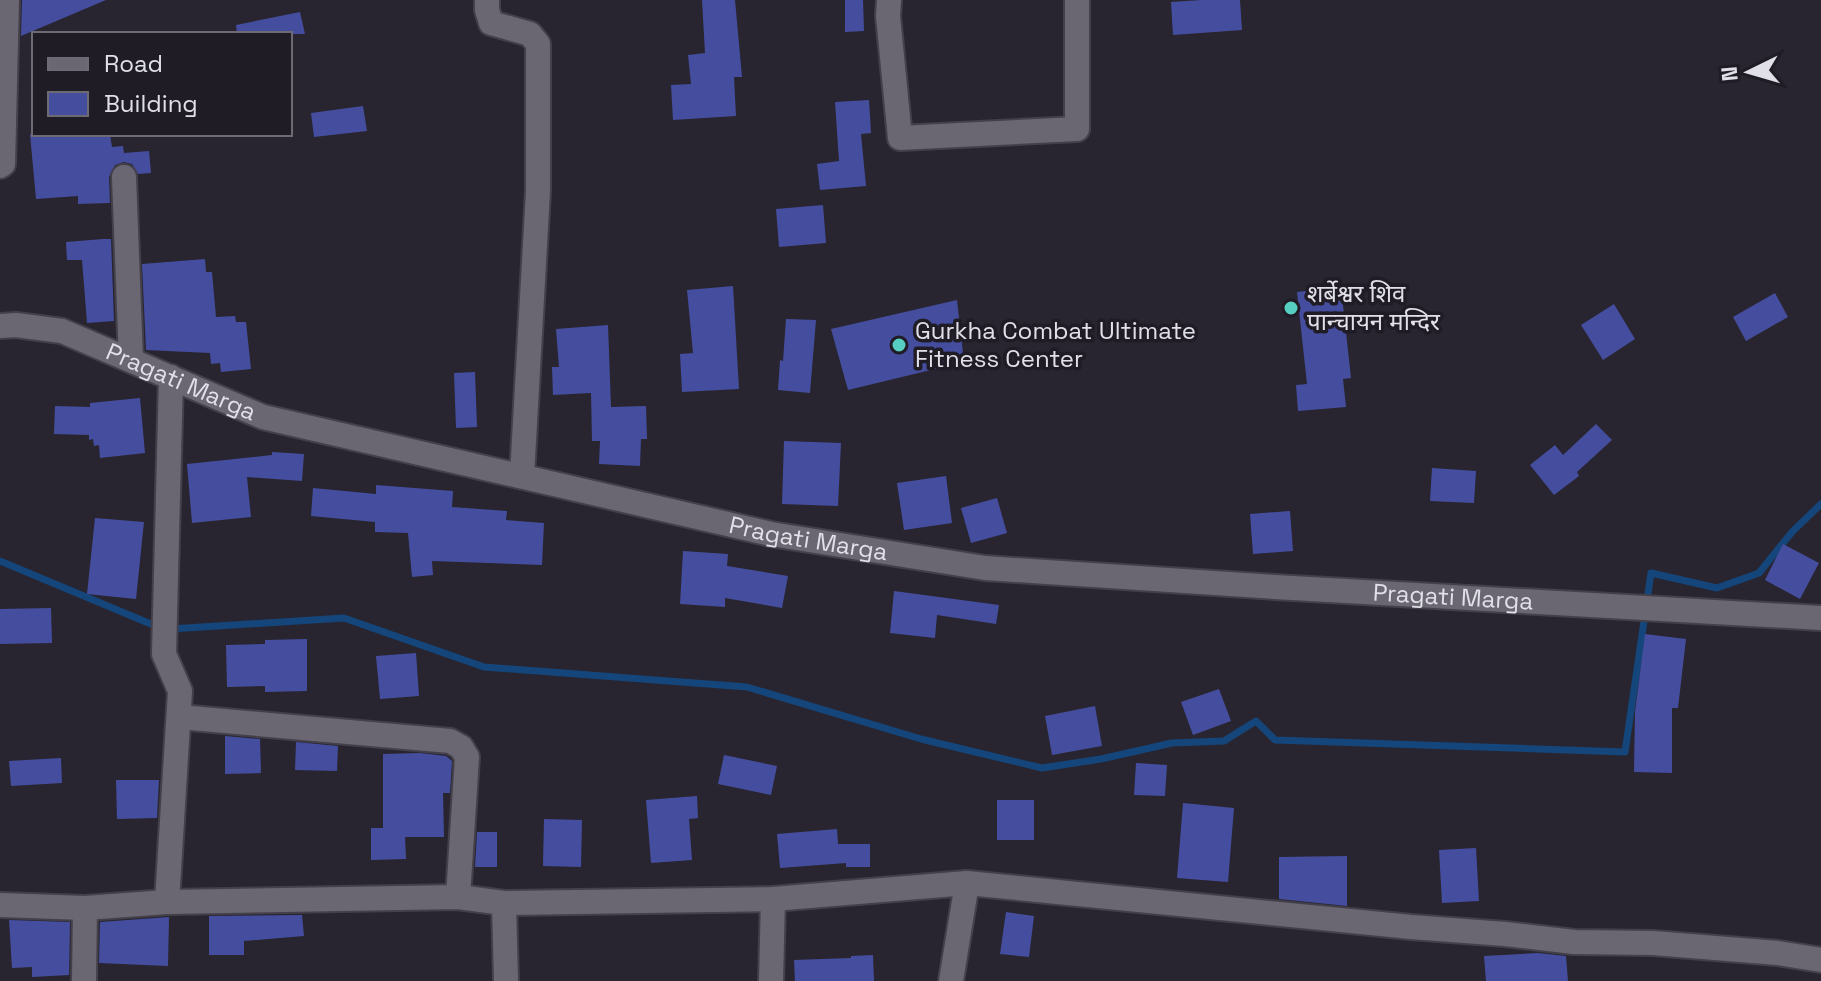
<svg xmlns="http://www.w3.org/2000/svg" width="1821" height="981" font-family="'Space Grotesk','Noto Sans Devanagari',sans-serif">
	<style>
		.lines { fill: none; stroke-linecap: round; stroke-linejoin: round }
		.stream { stroke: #15467b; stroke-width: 7 }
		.building { fill: #454e9e }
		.minor-casing { stroke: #43404a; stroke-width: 28 }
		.minor { stroke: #6a6773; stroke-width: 24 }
		.poi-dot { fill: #57cec2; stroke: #1f1c26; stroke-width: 3 }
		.labels { text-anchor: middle; stroke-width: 7; stroke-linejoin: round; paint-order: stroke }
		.poi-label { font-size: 24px; fill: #e1dfe7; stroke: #1f1c26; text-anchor: start }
		.street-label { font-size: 24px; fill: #e1dfe7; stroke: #1f1c26 }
	</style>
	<rect width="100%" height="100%" fill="#282530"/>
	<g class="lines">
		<g class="stream">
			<polyline points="0,561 158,627"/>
			<polyline points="170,629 344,618 484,667 747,687 921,739 1042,768 1101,759 1172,743 1224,741 1256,721 1275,740 1625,752 1651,573 1717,588 1759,573 1792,532 1821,504"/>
		</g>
	</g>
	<g class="building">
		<polygon points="22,0 106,0 21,36"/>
		<polygon points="702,0 735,0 742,77 734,77 736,116 673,120 671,85 691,84 688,55 705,53"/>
		<polygon points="845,0 863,0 864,31 845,32"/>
		<polygon points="1201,0 1240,0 1242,30 1173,35 1171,2"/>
		<polygon points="300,12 305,34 237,34 236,25"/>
		<polygon points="869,100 871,133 861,134 866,186 820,190 817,164 839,161 835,102"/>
		<polygon points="363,106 367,131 314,137 311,113"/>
		<polygon points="30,134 110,134 112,147 123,146 124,153 149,151 151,173 138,174 132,164 124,162 115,165 109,177 110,203 78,204 78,196 36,199"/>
		<polygon points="823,205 826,243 779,247 776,209"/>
		<polygon points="103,239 111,239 114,321 87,323 82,260 67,260 66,242"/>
		<polygon points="205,259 206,272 212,272 216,317 235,316 236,322 246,322 251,369 221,372 220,363 211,364 210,353 146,350 142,264"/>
		<polygon points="733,286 739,389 682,392 680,354 693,353 687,290"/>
		<polygon points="1341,287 1351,378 1343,379 1346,407 1298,411 1296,385 1307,384 1297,292"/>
		<polygon points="1775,293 1788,317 1746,341 1733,317"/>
		<polygon points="957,300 964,362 848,390 831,329"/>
		<polygon points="1614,304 1635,339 1603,360 1581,325"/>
		<polygon points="786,319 816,320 810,393 778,390 780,360 783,361"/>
		<polygon points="608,325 611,407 646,406 647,439 641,439 640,466 599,464 600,441 592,441 591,393 553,395 552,367 559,367 556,329"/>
		<polygon points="475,372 477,427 456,428 454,373"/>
		<polygon points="140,398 145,453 100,458 99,445 94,446 93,439 89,440 89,435 54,434 55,406 90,407 90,403"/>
		<polygon points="1596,424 1612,440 1577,472 1579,476 1554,495 1530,465 1555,445 1563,455"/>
		<polygon points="784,441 841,443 838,506 782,504"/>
		<polygon points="272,452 304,454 302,481 247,477 251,517 192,523 187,464 272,455"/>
		<polygon points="1432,468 1476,471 1474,503 1430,501"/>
		<polygon points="946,476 952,523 904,530 897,483"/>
		<polygon points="376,485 453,491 452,507 507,511 506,520 544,523 542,565 432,561 433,575 412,577 408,533 375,532 375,522 311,516 313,488 376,494"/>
		<polygon points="997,498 1007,533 971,543 961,508"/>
		<polygon points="1290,511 1293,551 1253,554 1250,514"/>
		<polygon points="95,518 144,522 136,599 87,594"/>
		<polygon points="1783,544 1819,563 1800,599 1765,580"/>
		<polygon points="683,551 728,554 727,566 788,576 782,608 725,598 725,607 680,604"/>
		<polygon points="894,591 999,605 996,624 937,615 935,638 890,633"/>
		<polygon points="51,608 52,643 0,644 0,609"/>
		<polygon points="1645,634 1686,639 1678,708 1672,708 1672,773 1634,772 1635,712"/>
		<polygon points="307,639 307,691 265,692 265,686 227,687 226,645 265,644 265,640"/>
		<polygon points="416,653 419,696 380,699 376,656"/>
		<polygon points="1219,689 1231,721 1193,735 1181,702"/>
		<polygon points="1095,706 1102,746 1052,755 1045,716"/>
		<polygon points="225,736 260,739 261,773 225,774"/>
		<polygon points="296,742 338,746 337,771 295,770"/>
		<polygon points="420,753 446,756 452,761 450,793 443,793 444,837 405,837 406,859 371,860 371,828 383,828 383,754"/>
		<polygon points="724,755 777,766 771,795 718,784"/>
		<polygon points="61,758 62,783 11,786 9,761"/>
		<polygon points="1136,763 1167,765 1165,796 1134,795"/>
		<polygon points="116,780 159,780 157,818 117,819"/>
		<polygon points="697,796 698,818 689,819 692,860 651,863 646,800"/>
		<rect x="997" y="800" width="37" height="40"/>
		<polygon points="1183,803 1234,808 1228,882 1177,878"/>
		<polygon points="544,819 582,820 581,867 543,866"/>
		<polygon points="837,829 838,844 870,844 870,867 846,867 846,863 780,868 777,834"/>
		<polygon points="477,832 497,832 497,867 475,867"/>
		<polygon points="1476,848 1479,901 1442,903 1439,850"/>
		<polygon points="1347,856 1347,906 1279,899 1279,857"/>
		<polygon points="1006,912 1034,916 1029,957 1000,954"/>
		<polygon points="302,915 304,936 244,941 244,955 209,955 209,916"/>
		<polygon points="169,917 168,966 99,963 100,922"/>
		<polygon points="9,920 70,922 69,975 32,977 32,967 12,968"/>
		<polygon points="1538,953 1566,956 1568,981 1486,981 1484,956"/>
		<polygon points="873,955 874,981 795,981 794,960 851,958 851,956"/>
	</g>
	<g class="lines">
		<defs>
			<g id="minor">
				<polyline points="487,0 487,10 491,23 530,34 538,44 538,191 522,476"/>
				<polyline points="889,0 888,16 900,138 1077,129 1077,0"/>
				<polyline points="0,166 3,164 7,0"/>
				<polyline points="124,177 131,360"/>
				<path id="s1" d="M0 326 16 325 62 331 263 417 771 534 985 568 1275 587 1821 618"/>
				<polyline points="179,717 450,741 461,747 467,757 458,897"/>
				<polyline points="167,902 180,691 164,654 171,377"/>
				<polyline points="504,903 506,981"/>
				<polyline points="0,905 85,908 167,902 458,897 504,903 773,899 967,883 1411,927 1505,934 1574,942 1653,943 1778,953 1821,960"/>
				<polyline points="84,981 85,908"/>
				<polyline points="771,981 773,899"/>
				<polyline points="951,981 967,883"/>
			</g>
		</defs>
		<use href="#minor" class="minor-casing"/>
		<use href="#minor" class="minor"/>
	</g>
	<g class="poi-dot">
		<circle cx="1291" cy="308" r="8"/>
		<circle cx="899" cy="345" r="8"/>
	</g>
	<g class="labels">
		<g class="poi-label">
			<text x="1307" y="302">शर्बेश्वर शिव<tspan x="1307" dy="28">पान्चायन मन्दिर</tspan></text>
			<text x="915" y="339">Gurkha Combat Ultimate<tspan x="915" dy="28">Fitness Center</tspan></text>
		</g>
		<g class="street-label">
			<text dy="8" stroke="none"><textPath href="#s1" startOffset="192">Pragati Marga</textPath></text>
			<text dy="8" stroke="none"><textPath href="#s1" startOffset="840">Pragati Marga</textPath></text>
			<text dy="8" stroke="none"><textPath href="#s1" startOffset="1488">Pragati Marga</textPath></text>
		</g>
	</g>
	<rect x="32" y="32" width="260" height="104" fill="#1f1c26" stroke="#6d6a73" stroke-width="2"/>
	<rect x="48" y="58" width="40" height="12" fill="#6a6773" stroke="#6d6a73" stroke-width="2"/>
	<text x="104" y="72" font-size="24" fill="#e1dfe7">Road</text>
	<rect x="48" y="92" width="40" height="24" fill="#454e9e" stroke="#6d6a73" stroke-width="2"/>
	<text x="104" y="112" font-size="24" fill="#e1dfe7">Building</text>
	<g transform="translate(1749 72) rotate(265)" stroke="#1f1c26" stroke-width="6" paint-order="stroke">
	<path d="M0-6L14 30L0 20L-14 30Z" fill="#e1dfe7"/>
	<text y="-12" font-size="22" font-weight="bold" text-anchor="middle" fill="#e1dfe7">N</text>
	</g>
</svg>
